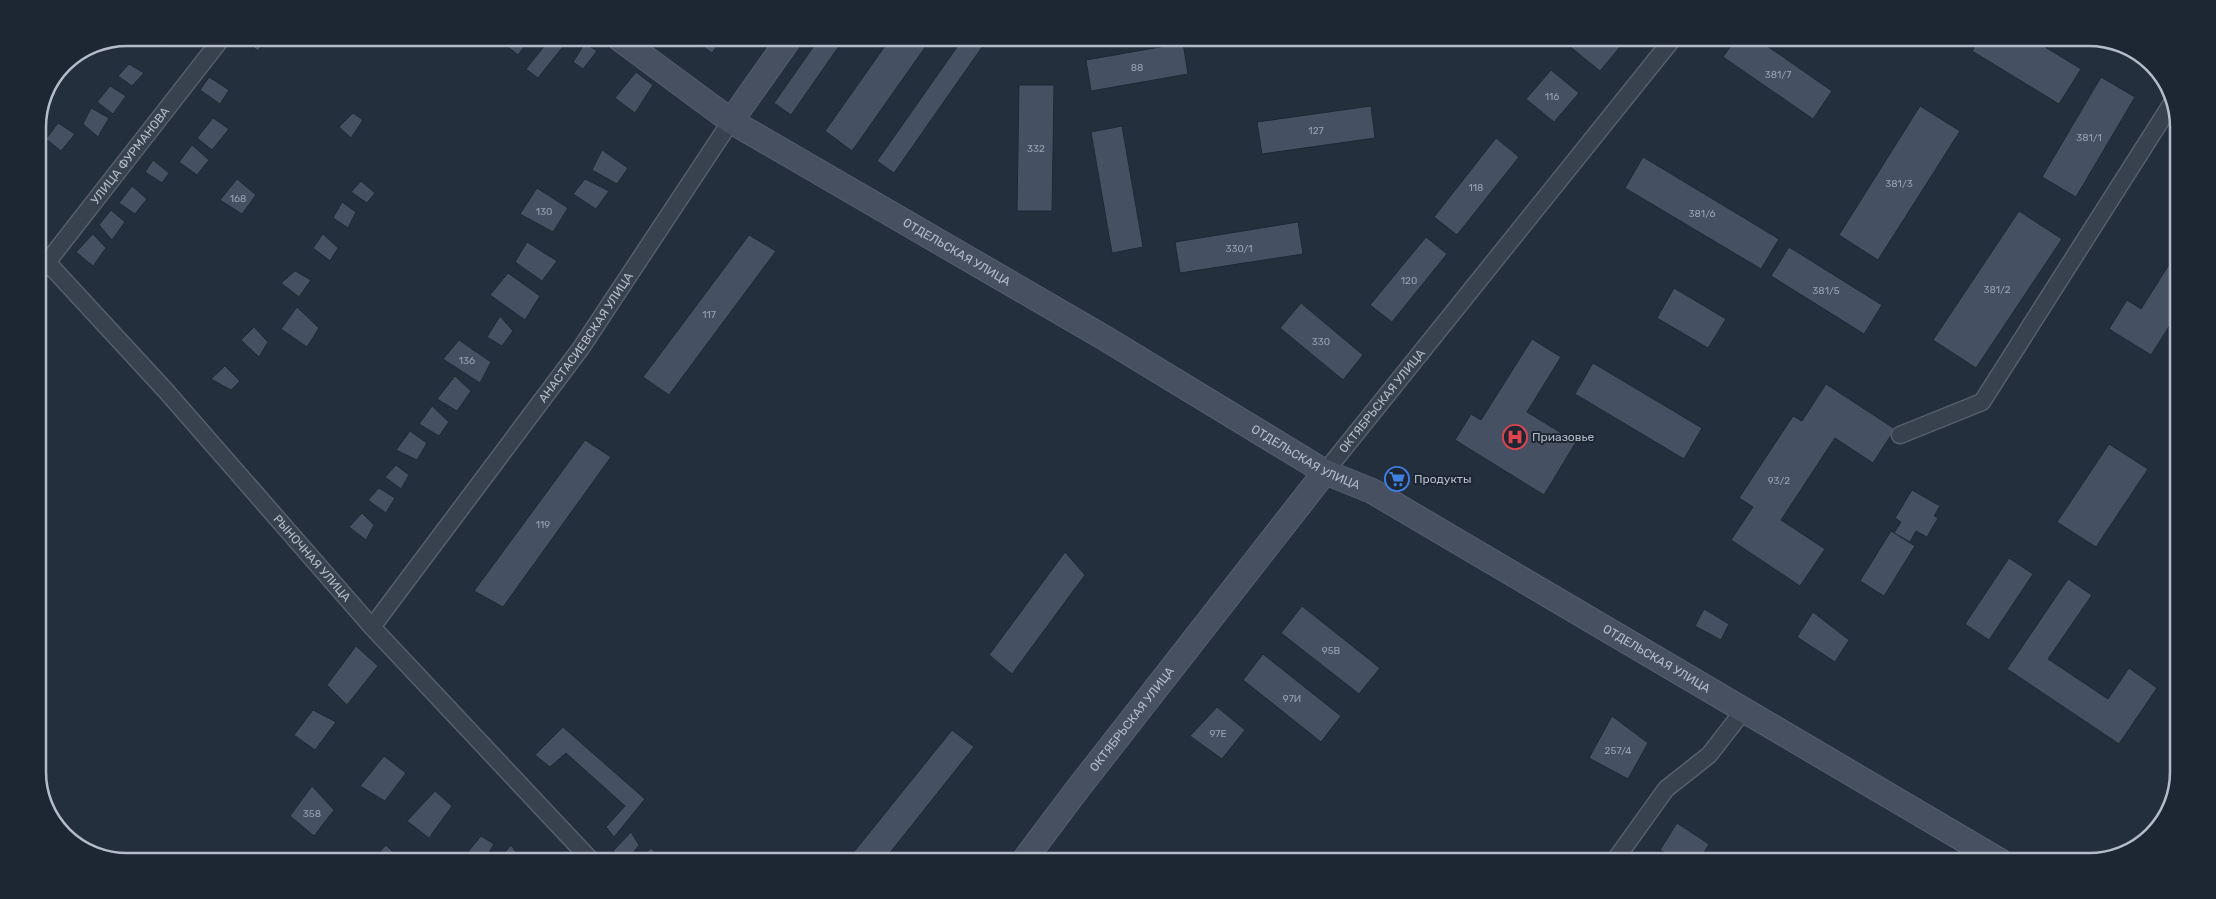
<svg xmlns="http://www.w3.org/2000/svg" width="2216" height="899" font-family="Rubik,sans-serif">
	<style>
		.building { fill: #455162; stroke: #1f2835 }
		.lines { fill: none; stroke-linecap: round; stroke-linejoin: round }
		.street-casing { stroke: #565f6c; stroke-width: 19 }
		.secondary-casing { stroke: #565f6c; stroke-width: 26 }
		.street { stroke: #38414e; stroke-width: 16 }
		.secondary { stroke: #465061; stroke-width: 24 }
		.labels { text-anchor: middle; stroke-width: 4; stroke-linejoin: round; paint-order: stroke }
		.number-label { font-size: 10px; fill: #98a1af }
		.street-label { font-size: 12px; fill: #b4bcc9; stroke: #1d2633 }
		.poi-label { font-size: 12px; fill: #b4bcc9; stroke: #1d2633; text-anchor: start }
		.rim { fill: none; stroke: #b4bcc9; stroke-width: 2.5 }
	</style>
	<rect width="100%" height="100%" fill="#242f3e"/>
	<g class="building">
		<polygon points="146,38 174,38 167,47"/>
		<polygon points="241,38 267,38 258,51"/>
		<polygon points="497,38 531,38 518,55"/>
		<polygon points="550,39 559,39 565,44 538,78 526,69"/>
		<polygon points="693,39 722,39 712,53"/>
		<polygon points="819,39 844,39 791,115 774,103"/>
		<polygon points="890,39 931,39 852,151 825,131"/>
		<polygon points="962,40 987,40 894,173 877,161"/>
		<polygon points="1333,40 1397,41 1333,46"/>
		<polygon points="1563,41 1612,41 1620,47 1600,71"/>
		<polygon points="1734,41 1760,41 1832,91 1813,119 1723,57"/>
		<polygon points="1978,42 2037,42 2081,69 2059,104 1972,51"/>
		<polygon points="585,43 597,51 583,69 573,62"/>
		<polygon points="1183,43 1188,74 1091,91 1086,60"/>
		<polygon points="129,64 144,73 132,86 118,76"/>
		<polygon points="1551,70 1579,93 1554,122 1526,99"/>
		<polygon points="636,72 653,85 635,113 615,98"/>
		<polygon points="209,77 229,90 220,104 200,90"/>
		<polygon points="2101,77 2135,97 2076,197 2042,177"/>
		<polygon points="1019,85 1054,85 1052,211 1017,211"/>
		<polygon points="110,86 126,96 113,114 97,102"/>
		<polygon points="1371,106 1375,138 1262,154 1257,122"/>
		<polygon points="1920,106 1960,131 1878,260 1839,235"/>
		<polygon points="91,108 109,118 98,137 83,124"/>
		<polygon points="353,113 363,120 351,138 339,127"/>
		<polygon points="213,118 229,129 212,150 197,138"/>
		<polygon points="58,123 75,134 61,151 46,139"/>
		<polygon points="1122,126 1143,247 1112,253 1091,132"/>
		<polygon points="1496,138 1519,157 1457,235 1434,217"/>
		<polygon points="192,145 209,160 197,175 179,162"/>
		<polygon points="602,150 628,168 617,184 592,170"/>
		<polygon points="1643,157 1779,239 1761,269 1625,188"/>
		<polygon points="153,160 169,173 162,183 145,172"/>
		<polygon points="237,179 256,195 242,214 220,200"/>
		<polygon points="585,179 609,191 596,209 573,194"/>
		<polygon points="361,181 375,193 367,203 351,192"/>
		<polygon points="132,186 147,199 135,214 119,203"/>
		<polygon points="537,188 568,208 553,232 520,214"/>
		<polygon points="342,202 356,212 348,228 333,218"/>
		<polygon points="111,210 125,222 112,240 99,225"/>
		<polygon points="2019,211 2062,239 1976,368 1933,340"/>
		<polygon points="1298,222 1303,254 1180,273 1175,242"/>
		<polygon points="93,234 106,248 93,266 76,252"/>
		<polygon points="323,234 338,248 330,261 313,248"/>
		<polygon points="749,235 776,251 669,395 643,377"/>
		<polygon points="1426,237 1447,254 1392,322 1370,305"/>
		<polygon points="527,242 557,261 542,281 515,262"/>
		<polygon points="1789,247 1882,305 1864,334 1771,276"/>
		<polygon points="2177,252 2177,314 2151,355 2109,329 2127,300 2141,309"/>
		<polygon points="295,271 311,280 299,297 281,283"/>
		<polygon points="508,273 540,296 525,320 490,295"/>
		<polygon points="1674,288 1726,319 1708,348 1657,318"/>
		<polygon points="1301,303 1363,355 1343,380 1280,328"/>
		<polygon points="297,307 319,328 307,347 281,329"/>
		<polygon points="500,316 513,331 502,346 487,337"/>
		<polygon points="254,327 268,342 259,357 241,340"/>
		<polygon points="1532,339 1561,357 1527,412 1576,442 1544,495 1455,440 1471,414 1481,420"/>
		<polygon points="459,340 491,362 480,383 443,359"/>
		<polygon points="1593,363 1702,428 1684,459 1575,394"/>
		<polygon points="225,366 240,381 231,390 211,379"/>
		<polygon points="455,376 471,391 457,411 437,399"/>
		<polygon points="1826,384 1895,429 1873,463 1835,438 1781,520 1825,549 1800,586 1731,540 1753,507 1739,498 1793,416 1802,421"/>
		<polygon points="432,406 449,422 439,436 419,424"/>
		<polygon points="410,431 427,443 417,460 396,450"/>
		<polygon points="585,440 611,457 503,607 474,591"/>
		<polygon points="2109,444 2148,469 2096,547 2057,522"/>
		<polygon points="396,465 409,475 401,489 385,477"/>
		<polygon points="1396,470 1407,478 1399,489 1388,481"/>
		<polygon points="379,488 395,498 386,513 368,500"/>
		<polygon points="1912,490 1940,506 1934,516 1938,518 1927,537 1916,531 1910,542 1894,533 1901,522 1895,518"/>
		<polygon points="362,513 374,525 366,540 349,527"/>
		<polygon points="1891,531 1915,546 1884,596 1860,581"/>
		<polygon points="1065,552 1085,575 1012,674 989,655"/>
		<polygon points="2009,558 2033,574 1989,640 1965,624"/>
		<polygon points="2068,579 2092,595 2048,659 2108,699 2129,668 2157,688 2119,744 2007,669"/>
		<polygon points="1302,606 1380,668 1359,694 1281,633"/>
		<polygon points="1704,609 1729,624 1721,640 1695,626"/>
		<polygon points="1813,612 1849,640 1835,662 1797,637"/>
		<polygon points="356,646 378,666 347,705 327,685"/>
		<polygon points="1263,654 1341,716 1321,742 1243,680"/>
		<polygon points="1217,707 1245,730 1222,759 1190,736"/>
		<polygon points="313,710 336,722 315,750 294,735"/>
		<polygon points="1612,716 1648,743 1628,779 1589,758"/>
		<polygon points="563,727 645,799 614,837 606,827 625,806 566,753 550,767 535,755"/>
		<polygon points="952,730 974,747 885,859 849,858"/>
		<polygon points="384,756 406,773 385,801 360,786"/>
		<polygon points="312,786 334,810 314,836 290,816"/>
		<polygon points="435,791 452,806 429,838 407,821"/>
		<polygon points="1677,823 1709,844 1699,861 1676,860 1660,850"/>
		<polygon points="631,832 639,845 629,858 620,858 613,851"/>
		<polygon points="481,836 494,844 486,858 463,858"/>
		<polygon points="386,845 398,857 375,857"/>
		<polygon points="511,845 520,858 500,858"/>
		<polygon points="651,848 660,858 640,858"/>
		<polygon points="1760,851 1776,861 1754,861"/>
	</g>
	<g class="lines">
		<defs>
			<g id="street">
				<path id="s1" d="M38 255 47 262 166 391 372 627 589 858"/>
				<path id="s2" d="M38 274 222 38"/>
				<polyline points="1900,435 1982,402 2172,103"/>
				<path id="s3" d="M1325 472 1671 41"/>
				<path id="s4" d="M372 627 581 348 731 121"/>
				<polyline points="1615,860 1666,789 1709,755 1744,710"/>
			</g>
			<g id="secondary">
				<path id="s5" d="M620 39 731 121 1103 337 1325 472 1372 491 2000 861"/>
				<polyline points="731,121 789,39"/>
				<path id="s6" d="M1025 859 1076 791 1325 472"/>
			</g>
		</defs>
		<use href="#street" class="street-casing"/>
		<use href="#secondary" class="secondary-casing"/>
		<use href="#street" class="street"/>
		<use href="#secondary" class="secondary"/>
	</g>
	<defs>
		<symbol id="hospital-ring" viewBox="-11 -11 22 22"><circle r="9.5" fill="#1d2633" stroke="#e0444e" stroke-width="1.5"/><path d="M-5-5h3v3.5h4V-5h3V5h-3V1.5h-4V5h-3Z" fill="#e0444e"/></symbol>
		<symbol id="supermarket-ring" viewBox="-11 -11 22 22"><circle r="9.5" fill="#1d2633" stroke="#3f7fe0" stroke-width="1.5"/><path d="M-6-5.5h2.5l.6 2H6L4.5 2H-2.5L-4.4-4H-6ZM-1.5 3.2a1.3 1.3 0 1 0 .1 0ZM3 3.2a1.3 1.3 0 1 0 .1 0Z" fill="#3f7fe0"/></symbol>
	</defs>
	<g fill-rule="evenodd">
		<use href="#hospital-ring" x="1501" y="423" width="28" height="28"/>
		<use href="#supermarket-ring" x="1383" y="465" width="28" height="28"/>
	</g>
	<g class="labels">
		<g class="number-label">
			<text x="1137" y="71">88</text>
			<text x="1778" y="78">381/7</text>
			<text x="1552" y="100">116</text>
			<text x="1316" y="134">127</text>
			<text x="2089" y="141">381/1</text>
			<text x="1036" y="152">332</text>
			<text x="1899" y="187">381/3</text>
			<text x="1476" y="191">118</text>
			<text x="238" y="202">168</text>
			<text x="544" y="215">130</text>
			<text x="1702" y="217">381/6</text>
			<text x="1239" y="252">330/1</text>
			<text x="1409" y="284">120</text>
			<text x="1997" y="293">381/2</text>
			<text x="1826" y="294">381/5</text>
			<text x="709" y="318">117</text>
			<text x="1321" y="345">330</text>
			<text x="467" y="364">136</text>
			<text x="1779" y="484">93/2</text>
			<text x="543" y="528">119</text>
			<text x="1331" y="654">95В</text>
			<text x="1292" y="702">97И</text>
			<text x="1218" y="737">97Е</text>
			<text x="1618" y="754">257/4</text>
			<text x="312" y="817">358</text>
		</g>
		<g class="street-label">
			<text dy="4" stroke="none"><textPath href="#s2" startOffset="150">УЛИЦА ФУРМАНОВА</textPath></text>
			<text dy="4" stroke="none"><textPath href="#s5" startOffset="399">ОТДЕЛЬСКАЯ УЛИЦА</textPath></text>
			<text dy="4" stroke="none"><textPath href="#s4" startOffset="360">АНАСТАСИЕВСКАЯ УЛИЦА</textPath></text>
			<text dy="4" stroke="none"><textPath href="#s3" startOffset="91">ОКТЯБРЬСКАЯ УЛИЦА</textPath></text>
			<text dy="4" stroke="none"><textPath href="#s5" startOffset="804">ОТДЕЛЬСКАЯ УЛИЦА</textPath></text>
			<text dy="4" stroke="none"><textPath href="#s1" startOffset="409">РЫНОЧНАЯ УЛИЦА</textPath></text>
			<text dy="4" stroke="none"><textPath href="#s5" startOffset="1209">ОТДЕЛЬСКАЯ УЛИЦА</textPath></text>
			<text dy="4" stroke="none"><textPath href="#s6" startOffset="176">ОКТЯБРЬСКАЯ УЛИЦА</textPath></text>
		</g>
		<g class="poi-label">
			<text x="1532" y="441">Приазовье</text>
			<text x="1414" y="483">Продукты</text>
		</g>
	</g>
	<path d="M0 0H2216V899H0ZM127 46H2089A81 81 0 0 1 2170 127V772A81 81 0 0 1 2089 853H127A81 81 0 0 1 46 772V127A81 81 0 0 1 127 46Z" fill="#1d2633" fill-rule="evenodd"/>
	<path class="rim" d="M127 46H2089A81 81 0 0 1 2170 127V772A81 81 0 0 1 2089 853H127A81 81 0 0 1 46 772V127A81 81 0 0 1 127 46Z"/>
</svg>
